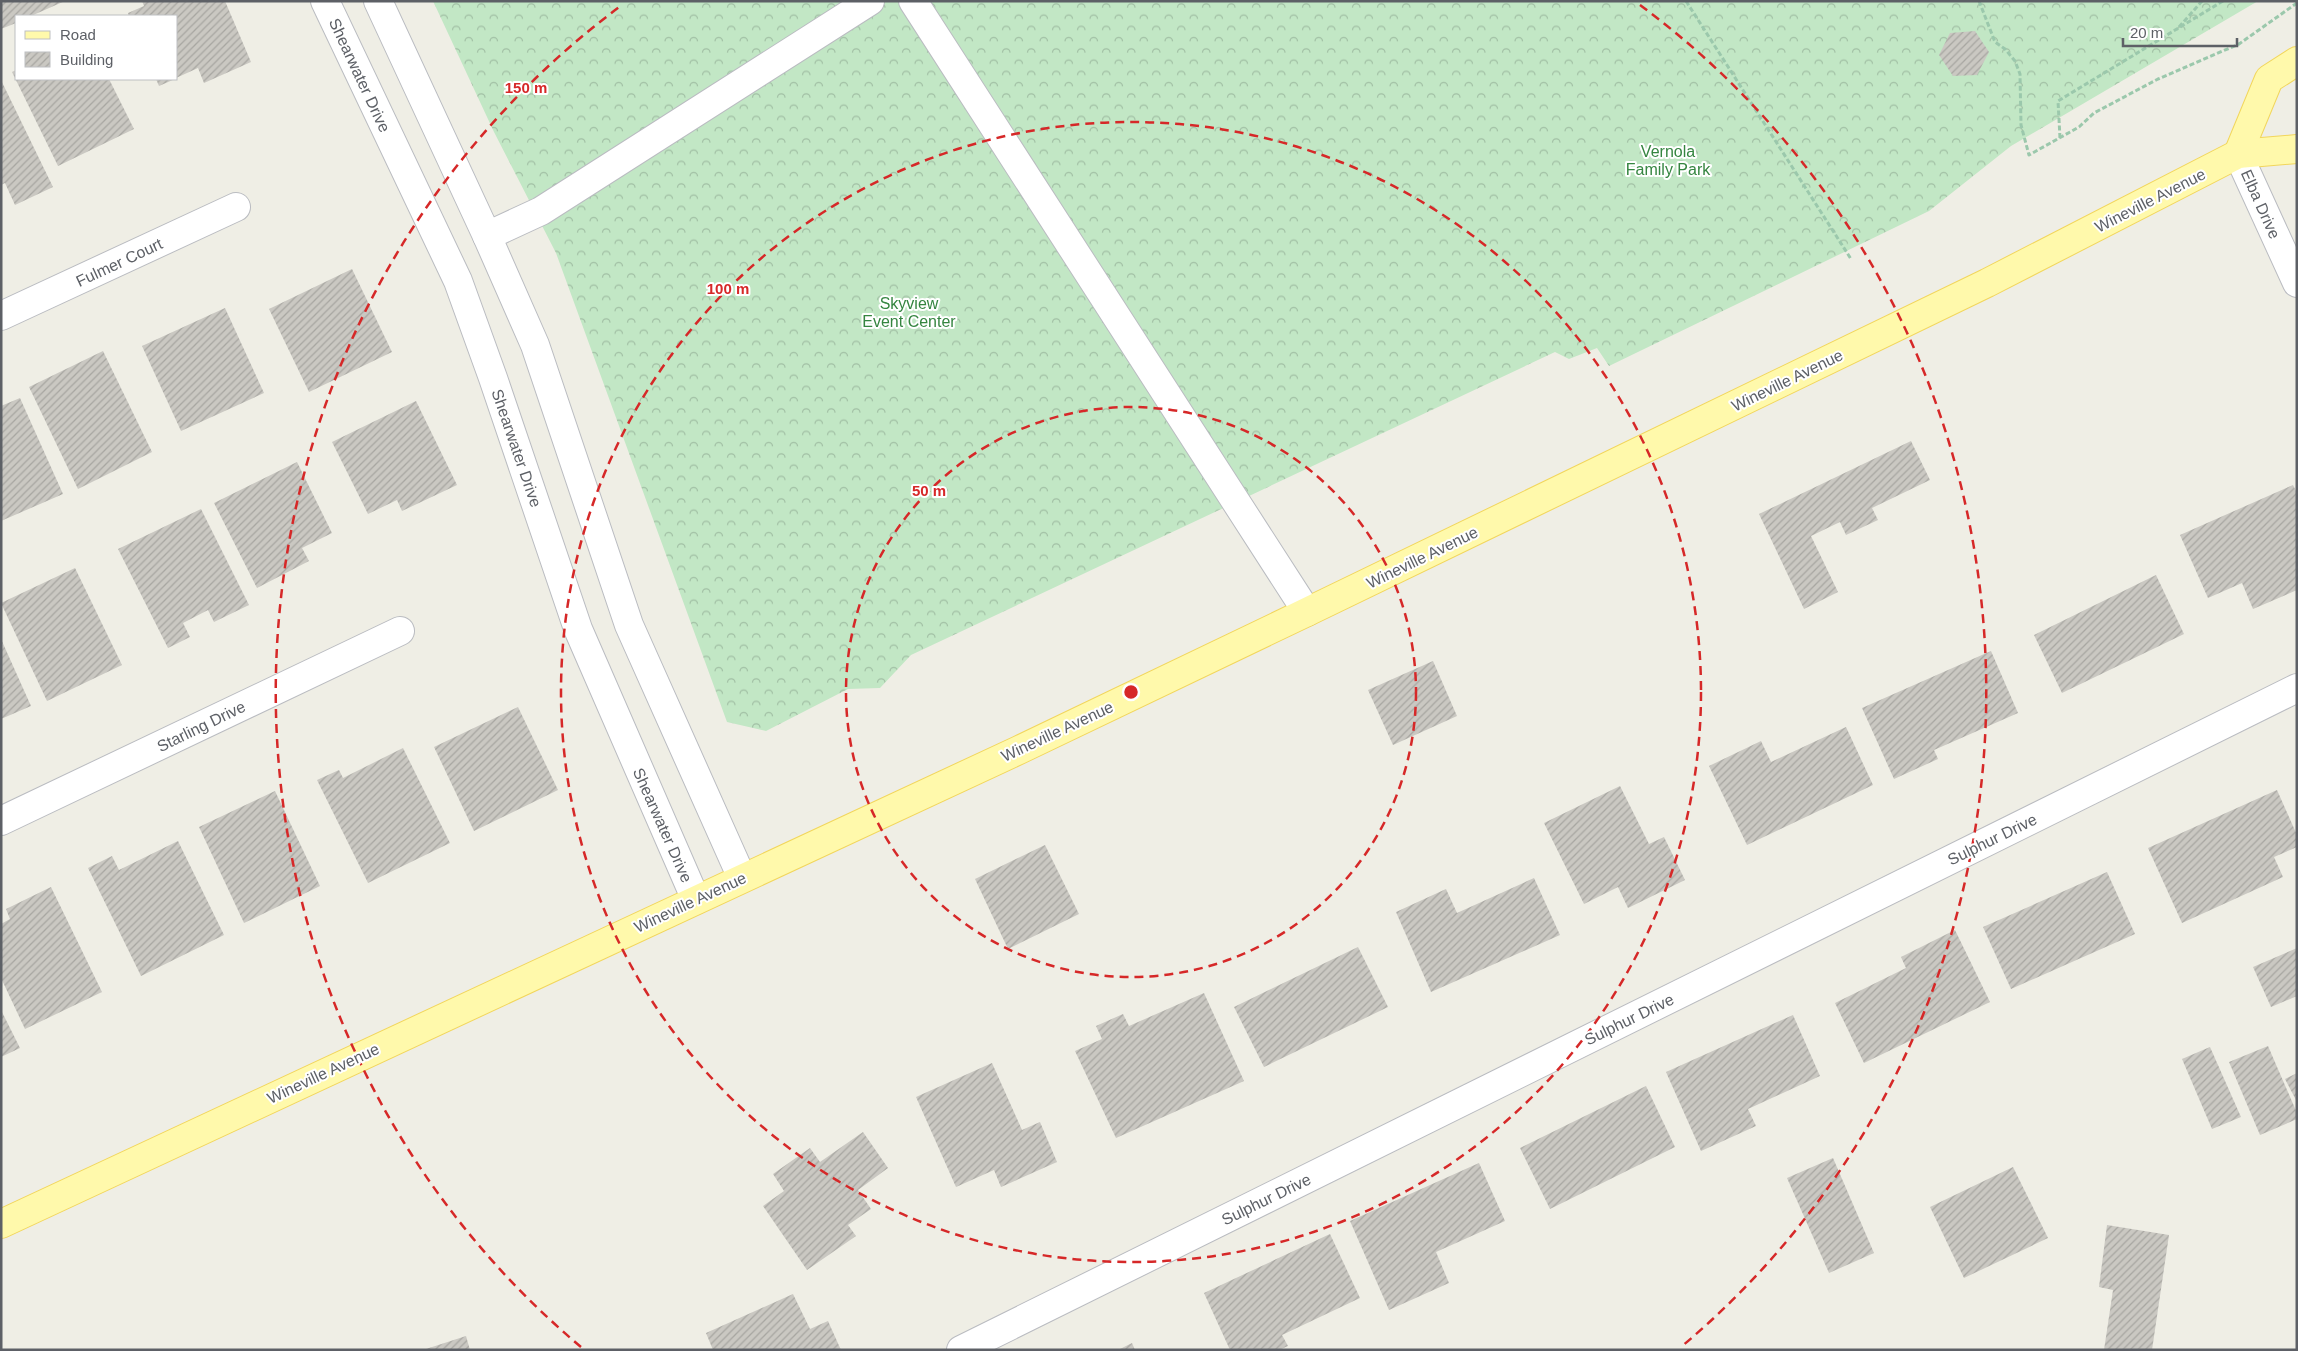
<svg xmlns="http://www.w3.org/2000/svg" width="2298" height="1351" font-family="Arial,sans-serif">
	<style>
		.forest { fill: url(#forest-crowns) }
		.building { fill: url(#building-hatch) }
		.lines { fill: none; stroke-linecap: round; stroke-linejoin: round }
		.minor-casing { stroke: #babcc1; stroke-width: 30 }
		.major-casing { stroke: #f2d65c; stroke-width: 30 }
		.path { stroke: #9bc8ac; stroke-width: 3; stroke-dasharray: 5 2.5; stroke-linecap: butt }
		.minor { stroke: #fff; stroke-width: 28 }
		.major { stroke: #fff9ab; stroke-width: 28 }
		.ring { fill: none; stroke: #d62828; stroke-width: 2.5; stroke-dasharray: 9 6 }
		.labels { text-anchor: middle; stroke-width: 4; stroke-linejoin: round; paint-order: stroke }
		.street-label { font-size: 16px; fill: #5d6066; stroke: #fff }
		.park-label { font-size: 16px; fill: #358540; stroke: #fff }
		.centre { fill: #d62828; stroke: #fff; stroke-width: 2.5 }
		.ring-label { font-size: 15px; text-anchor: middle; font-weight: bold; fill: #d62828; stroke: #fff; stroke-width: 4; stroke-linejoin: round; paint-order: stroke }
	</style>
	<defs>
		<pattern id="forest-crowns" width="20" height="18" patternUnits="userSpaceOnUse" patternTransform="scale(1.25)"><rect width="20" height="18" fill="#c2e7c5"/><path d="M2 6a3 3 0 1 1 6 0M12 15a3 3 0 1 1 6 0" fill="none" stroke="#a1bfa4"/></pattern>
		<pattern id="building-hatch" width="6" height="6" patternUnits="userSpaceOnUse" patternTransform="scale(1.25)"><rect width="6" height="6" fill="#cac8c2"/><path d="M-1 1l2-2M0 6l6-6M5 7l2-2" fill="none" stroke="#a7a6a1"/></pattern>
	</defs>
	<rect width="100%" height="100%" fill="#efeee5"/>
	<polygon class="forest" points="433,1 2258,1 2011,146 1929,211 1609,366 1597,348 1569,359 1555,352 911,655 880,688 848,689 766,731 727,722 556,253 494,132"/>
	<g class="building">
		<polygon points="1,1 65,1 31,16 16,16 16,23 1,29"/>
		<polygon points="142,1 225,1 251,62 204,83 198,68 176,78 176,16 129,16 128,13 144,6"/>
		<polygon points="1975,31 1989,52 1977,75 1953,76 1939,55 1950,33"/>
		<polygon points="16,70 16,79 109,79 134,129 58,166 12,72"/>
		<polygon points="156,79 175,79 159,86"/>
		<polygon points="1,80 53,187 15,205 5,183 1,185"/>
		<polygon points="352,269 392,352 309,392 269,309"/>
		<polygon points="225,308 264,393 181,431 142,346"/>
		<polygon points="103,351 152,452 78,489 29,387"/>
		<polygon points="20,398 63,494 1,521 1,406"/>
		<polygon points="416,401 457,485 402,511 397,500 368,514 332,442"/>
		<polygon points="1911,441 1930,480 1872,508 1878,520 1846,535 1840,522 1811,536 1838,592 1804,609 1759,514"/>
		<polygon points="297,462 332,533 302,548 309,561 257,588 214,503"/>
		<polygon points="2293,485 2297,493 2297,590 2253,609 2242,583 2208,598 2180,535"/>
		<polygon points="201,509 249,605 214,622 208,610 183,623 190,637 168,648 118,549"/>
		<polygon points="75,568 122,665 47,701 1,603"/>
		<polygon points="2156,575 2184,634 2062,693 2034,635"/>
		<polygon points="1,639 31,706 1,719"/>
		<polygon points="1991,651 2018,713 1934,750 1938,759 1894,779 1862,708"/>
		<polygon points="1433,661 1457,716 1393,745 1368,690"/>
		<polygon points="518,707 558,790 474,831 434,747"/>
		<polygon points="1846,727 1873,785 1747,845 1709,766 1761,741 1771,762"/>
		<polygon points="403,748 450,843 368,883 317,780 339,770 343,778"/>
		<polygon points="1620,786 1649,844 1664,837 1685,880 1628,908 1618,887 1584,904 1544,823"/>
		<polygon points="2277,790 2297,835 2297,847 2274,857 2283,877 2182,923 2148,848"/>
		<polygon points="275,791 320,886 244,923 199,827"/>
		<polygon points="178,841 224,935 141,976 88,868 112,856 119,870"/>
		<polygon points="1045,845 1079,914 1008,949 975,879"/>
		<polygon points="2107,872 2135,934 2011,989 1983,927"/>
		<polygon points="1534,878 1560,935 1431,992 1396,912 1446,889 1457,913"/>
		<polygon points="51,887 102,992 25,1029 1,978 1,924 10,919 6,909"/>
		<polygon points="1955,930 1990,1002 1864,1063 1835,1003 1906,968 1901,957"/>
		<polygon points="1358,947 1388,1007 1264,1067 1234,1007"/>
		<polygon points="2297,948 2297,996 2271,1007 2253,967"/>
		<polygon points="1204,993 1244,1081 1116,1138 1075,1051 1102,1039 1096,1026 1123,1014 1129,1026"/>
		<polygon points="1,1010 20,1048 1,1057"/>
		<polygon points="1793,1015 1820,1076 1748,1109 1756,1126 1701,1151 1666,1072"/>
		<polygon points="2268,1046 2297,1113 2297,1119 2260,1135 2229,1062"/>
		<polygon points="2210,1047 2241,1117 2212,1129 2182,1059"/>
		<polygon points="992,1063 1022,1130 1040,1122 1057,1162 1001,1187 994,1170 956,1187 916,1097"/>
		<polygon points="2297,1073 2297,1102 2285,1079"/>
		<polygon points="1646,1086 1675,1147 1550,1209 1520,1148"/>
		<polygon points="863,1132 888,1168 858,1190 871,1209 848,1225 856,1236 807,1270 763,1206 784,1191 773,1174 810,1148 820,1162"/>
		<polygon points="1833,1158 1874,1253 1829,1273 1787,1178"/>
		<polygon points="1479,1163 1505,1221 1436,1252 1449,1283 1389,1310 1350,1221"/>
		<polygon points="2013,1167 2048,1238 1964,1278 1930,1207"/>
		<polygon points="2107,1225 2169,1235 2152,1350 2104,1350 2113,1290 2099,1287"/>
		<polygon points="1330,1234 1360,1298 1282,1335 1288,1346 1279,1350 1230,1350 1204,1293"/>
		<polygon points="793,1294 810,1329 828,1321 841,1350 713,1350 706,1333"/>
		<polygon points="466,1336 470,1350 426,1350 426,1349"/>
		<polygon points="1132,1343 1135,1350 1118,1350"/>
	</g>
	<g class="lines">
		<defs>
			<g id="minor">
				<polyline points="325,1 458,281 493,378 578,629 696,900"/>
				<polyline points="378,1 487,236 535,345 629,625 742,878"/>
				<polyline points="913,1 1307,612"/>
				<polyline points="2238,154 2297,283"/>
				<polyline points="487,236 541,211 870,1"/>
				<polyline points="1,316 236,207"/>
				<polyline points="1,821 400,631"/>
				<polyline points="961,1350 2297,688"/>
			</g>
			<g id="major">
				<polyline points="2238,154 2269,79 2297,61"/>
				<polyline points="1,1224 1019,750 1307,612 1987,283 2238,154 2297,149"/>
			</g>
		</defs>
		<use href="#minor" class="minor-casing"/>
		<use href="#major" class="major-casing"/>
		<g class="path">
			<polyline points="1686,1 1851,259"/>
			<polyline points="1979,1 1995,42 2005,49 2015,61 2020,74 2021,125 2029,155 2079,127 2094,113 2158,79 2239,44 2297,3"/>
			<polyline points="2179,27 2202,1"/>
			<polyline points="2060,138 2058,101 2223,1"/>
		</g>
		<use href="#minor" class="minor"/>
		<use href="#major" class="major"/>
	</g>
	<g class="ring">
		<circle cx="1131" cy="692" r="285"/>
		<circle cx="1131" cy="692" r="570"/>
		<path d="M581 1347A855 855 0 0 1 622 5M1640 5A855 855 0 0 1 1681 1347"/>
	</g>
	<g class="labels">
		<g class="street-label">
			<text transform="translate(360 75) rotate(65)" y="6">Shearwater Drive</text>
			<text transform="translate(2150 200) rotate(-27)" y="6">Wineville Avenue</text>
			<text transform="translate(2261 204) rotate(66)" y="6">Elba Drive</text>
			<text transform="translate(119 262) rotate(-25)" y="6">Fulmer Court</text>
			<text transform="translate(1787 380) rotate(-26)" y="6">Wineville Avenue</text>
			<text transform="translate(517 448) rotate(71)" y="6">Shearwater Drive</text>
			<text transform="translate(1422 557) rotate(-26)" y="6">Wineville Avenue</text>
			<text transform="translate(201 726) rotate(-26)" y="6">Starling Drive</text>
			<text transform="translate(1057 731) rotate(-25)" y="6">Wineville Avenue</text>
			<text transform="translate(663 825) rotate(66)" y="6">Shearwater Drive</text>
			<text transform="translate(1992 839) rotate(-26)" y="6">Sulphur Drive</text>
			<text transform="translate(690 902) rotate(-25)" y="6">Wineville Avenue</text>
			<text transform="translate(1629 1019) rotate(-26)" y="6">Sulphur Drive</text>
			<text transform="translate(323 1073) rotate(-25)" y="6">Wineville Avenue</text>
			<text transform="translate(1266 1199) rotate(-26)" y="6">Sulphur Drive</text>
		</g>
		<g class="park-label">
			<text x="1668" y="157">Vernola<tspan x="1668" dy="18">Family Park</tspan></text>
			<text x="909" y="309">Skyview<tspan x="909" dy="18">Event Center</tspan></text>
		</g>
	</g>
	<circle cx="1131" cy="692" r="8" class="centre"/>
	<g class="ring-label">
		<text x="526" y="93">150 m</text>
		<text x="728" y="294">100 m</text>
		<text x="929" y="496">50 m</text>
	</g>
	<rect width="2298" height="1351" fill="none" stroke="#5d6066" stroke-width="5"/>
	<rect x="15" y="15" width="162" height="65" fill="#ffffff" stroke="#bebfc2"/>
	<rect x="25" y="31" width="25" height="8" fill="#fff9ab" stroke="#bebfc2"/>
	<text x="60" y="40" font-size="15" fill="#5d6066">Road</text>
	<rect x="25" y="52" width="25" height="15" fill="url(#building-hatch)" stroke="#bebfc2"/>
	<text x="60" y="65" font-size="15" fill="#5d6066">Building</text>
	<path d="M2123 38v8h114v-8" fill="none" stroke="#5d6066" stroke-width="2.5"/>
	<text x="2130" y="38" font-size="15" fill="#5d6066" stroke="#ffffff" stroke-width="4" paint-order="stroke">20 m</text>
</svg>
